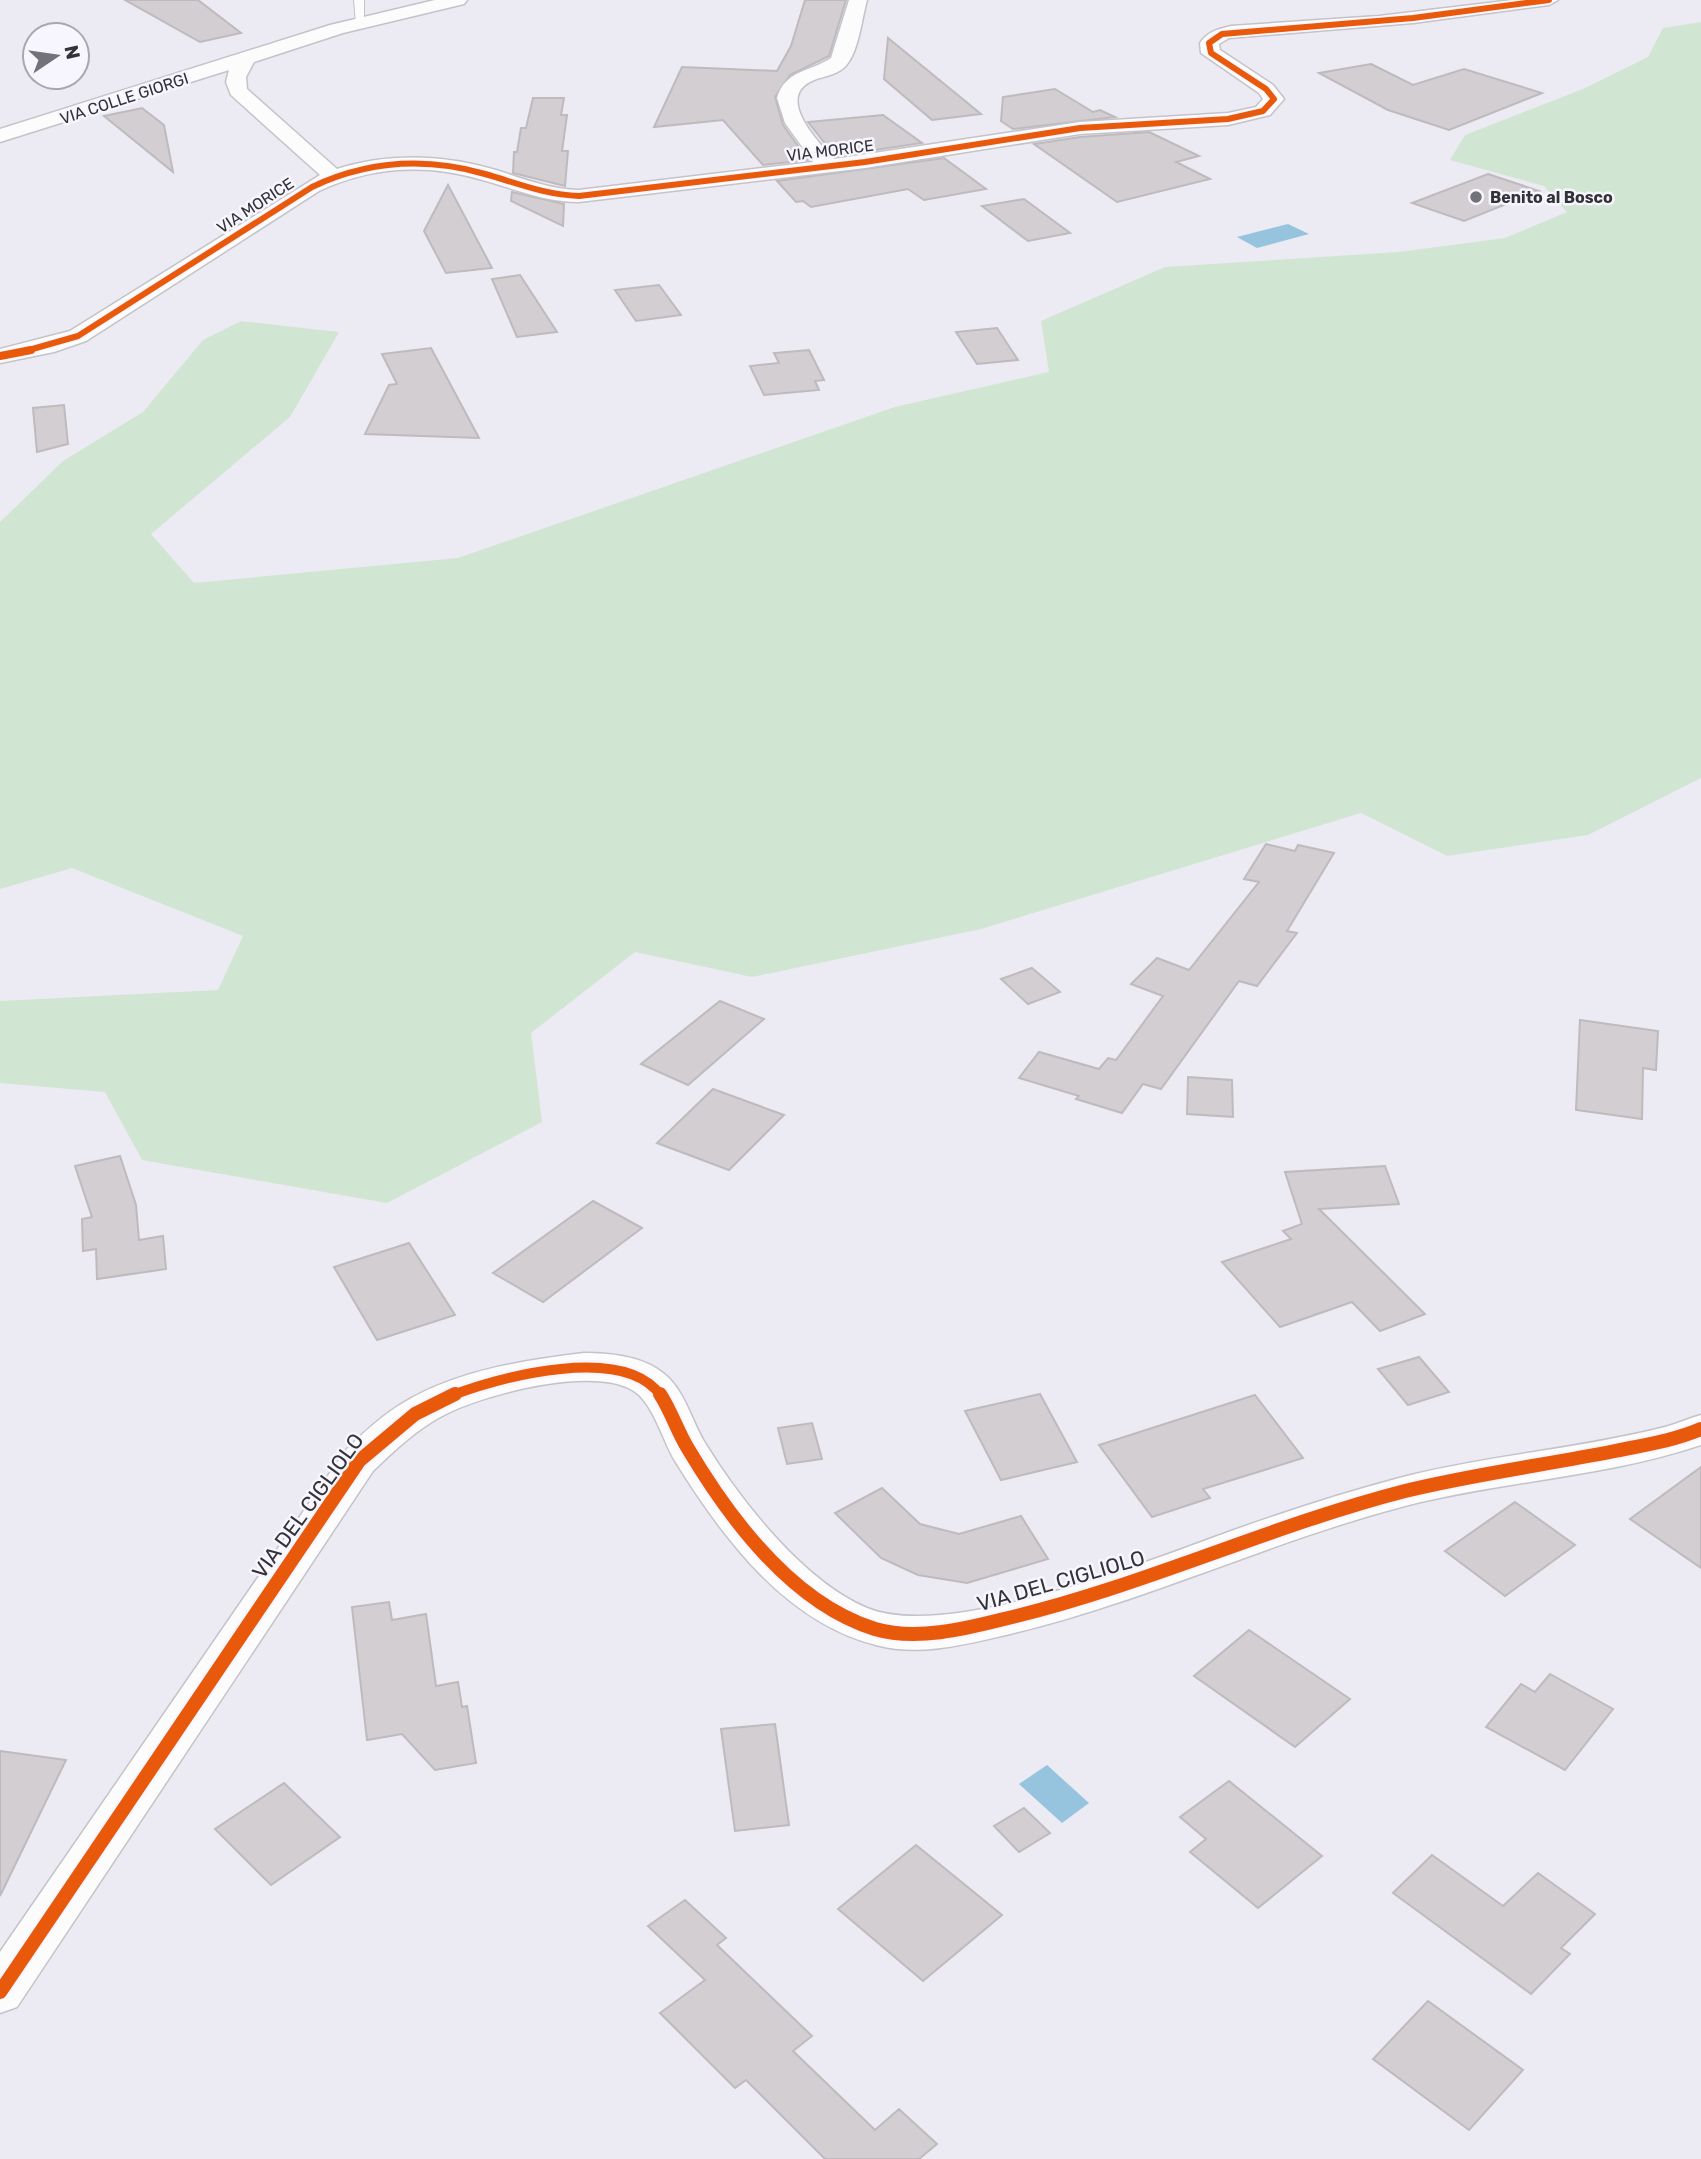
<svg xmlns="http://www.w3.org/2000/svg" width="1701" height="2159" font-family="Rubik,sans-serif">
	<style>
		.green { fill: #d0e6d3 }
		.water { fill: #96c4de }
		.building { fill: #d2ced1; stroke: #bebabd; stroke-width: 2 }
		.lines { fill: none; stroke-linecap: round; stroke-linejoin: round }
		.lane-casing { stroke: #c4c3c9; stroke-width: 2 }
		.street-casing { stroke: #c4c3c9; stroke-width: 3 }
		.lane { fill: #fcfcfd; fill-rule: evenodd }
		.street { fill: #fcfcfd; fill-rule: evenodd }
		.cycleway-far3-casing { stroke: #f7f5fe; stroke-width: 9 }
		.cycleway-far2-casing { stroke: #f7f5fe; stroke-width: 11 }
		.cycleway-far1-casing { stroke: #f7f5fe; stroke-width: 15 }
		.cycleway-casing { stroke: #f7f5fe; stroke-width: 18 }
		.cycleway-far3 { stroke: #e8590c; stroke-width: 6 }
		.cycleway-far2 { stroke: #e8590c; stroke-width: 8 }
		.cycleway-far1 { stroke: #e8590c; stroke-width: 10 }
		.cycleway { stroke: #e8590c; stroke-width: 14 }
		.poi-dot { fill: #737278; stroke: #f7f5fe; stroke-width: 2.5 }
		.labels { text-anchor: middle; stroke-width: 5; stroke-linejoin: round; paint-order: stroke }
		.far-street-label { font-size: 16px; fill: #323237; stroke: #f7f5fe }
		.far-poi-label { font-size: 16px; font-weight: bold; fill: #323237; stroke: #f7f5fe; text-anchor: start }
		.near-street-label { font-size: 21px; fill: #323237; stroke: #f7f5fe }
	</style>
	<rect width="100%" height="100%" fill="#eceaf2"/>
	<polygon class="green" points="1701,22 1701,778 1588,835 1447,856 1361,813 981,929 752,977 635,952 531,1033 542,1122 387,1203 142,1160 105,1092 0,1083 0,1001 218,990 243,936 72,868 0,889 0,522 63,461 143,412 203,340 241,321 339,332 290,417 151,534 194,583 458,558 895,407 1049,372 1041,321 1165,267 1399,252 1505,238 1567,212 1544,186 1450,160 1465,135 1583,89 1648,57 1663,28"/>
	<g class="water">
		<polygon points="1288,224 1309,234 1257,248 1237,237"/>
		<polygon points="1047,1765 1089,1803 1062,1823 1019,1784"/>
	</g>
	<g class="building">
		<polygon points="125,0 198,0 241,33 200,42"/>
		<polygon points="805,0 846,0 829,56 790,75 775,97 783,125 808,160 763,165 723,120 654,127 682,67 777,71 791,46"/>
		<polygon points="888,38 981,114 932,120 884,79"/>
		<polygon points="1371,64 1413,85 1464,69 1542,93 1449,130 1388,110 1319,73"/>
		<polygon points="1055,89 1093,112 1100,110 1115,117 1013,129 1001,121 1003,97"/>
		<polygon points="533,98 564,98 561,115 567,115 562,151 568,151 565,186 513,173 514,152 517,152 521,128 526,128"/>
		<polygon points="142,108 164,125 173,172 104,116"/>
		<polygon points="883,115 922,143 835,156 808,122"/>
		<polygon points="1149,132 1199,156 1176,162 1210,179 1117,202 1034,144 1080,137"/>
		<polygon points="944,158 986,189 924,200 908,189 811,207 803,201 796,202 777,181"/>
		<polygon points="1488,174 1539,191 1464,221 1412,203"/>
		<polygon points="448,185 492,268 446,273 424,231"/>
		<polygon points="512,192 564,204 563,226 511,201"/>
		<polygon points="1024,199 1070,233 1028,241 982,206"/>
		<polygon points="520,275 557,332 517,337 492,279"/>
		<polygon points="659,285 681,315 636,321 615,290"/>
		<polygon points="997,328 1018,360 977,364 956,332"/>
		<polygon points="431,348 479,438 365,434 389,385 397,384 382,354"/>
		<polygon points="809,350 824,380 815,381 819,390 764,395 750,366 779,363 774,353"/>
		<polygon points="64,405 68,444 37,452 33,408"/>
		<polygon points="1266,844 1295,851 1298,845 1334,853 1287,931 1297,933 1257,986 1239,981 1161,1089 1143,1084 1122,1113 1076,1099 1079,1096 1019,1078 1039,1052 1099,1069 1108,1058 1116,1060 1163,996 1131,984 1157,958 1189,970 1259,882 1244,879"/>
		<polygon points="1032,968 1060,992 1028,1004 1001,979"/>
		<polygon points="720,1001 764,1019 688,1085 641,1064"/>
		<polygon points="1580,1020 1658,1031 1656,1070 1643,1068 1642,1119 1576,1110"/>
		<polygon points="1188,1077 1232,1080 1233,1117 1187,1114"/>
		<polygon points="713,1089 784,1115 729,1170 657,1143"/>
		<polygon points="120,1156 136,1205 139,1240 163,1236 166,1269 97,1279 96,1249 83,1251 82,1219 92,1217 75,1166"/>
		<polygon points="1385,1166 1399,1204 1319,1209 1425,1314 1380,1331 1352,1302 1280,1327 1222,1262 1291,1239 1283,1231 1302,1224 1285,1172"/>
		<polygon points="593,1201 642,1228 543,1302 493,1273"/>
		<polygon points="409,1243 455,1315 377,1340 334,1267"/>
		<polygon points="1419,1357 1449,1392 1408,1405 1378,1369"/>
		<polygon points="1040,1394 1077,1462 1001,1480 965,1411"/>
		<polygon points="1255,1395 1303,1458 1203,1489 1210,1498 1152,1517 1099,1445"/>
		<polygon points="812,1423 822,1459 787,1464 778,1428"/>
		<polygon points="1701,1467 1701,1568 1630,1519"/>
		<polygon points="882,1488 920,1524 959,1534 1021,1516 1048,1559 967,1583 918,1575 881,1558 835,1513"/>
		<polygon points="1515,1502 1575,1545 1505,1596 1445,1551"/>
		<polygon points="389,1602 392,1620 426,1614 436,1686 458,1682 462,1707 467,1706 476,1763 435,1770 402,1734 367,1740 352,1607"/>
		<polygon points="1249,1630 1350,1699 1295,1747 1194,1676"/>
		<polygon points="1550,1674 1613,1709 1565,1770 1486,1727 1521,1684 1535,1692"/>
		<polygon points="775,1724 789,1825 735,1831 721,1729"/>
		<polygon points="0,1751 66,1760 0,1896"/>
		<polygon points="1229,1781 1322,1856 1258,1908 1190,1852 1206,1839 1180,1817"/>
		<polygon points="284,1783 340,1837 271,1885 215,1829"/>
		<polygon points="1024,1808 1050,1833 1019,1852 994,1826"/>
		<polygon points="916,1845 1002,1915 923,1981 838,1909"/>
		<polygon points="1432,1855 1503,1906 1538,1873 1595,1914 1561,1948 1570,1954 1531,1994 1393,1893"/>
		<polygon points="685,1900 726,1938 717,1945 812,2036 793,2051 875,2130 899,2109 937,2144 919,2159 825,2159 746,2080 735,2088 660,2013 705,1980 648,1926"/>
		<polygon points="1428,2001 1523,2070 1469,2130 1373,2059"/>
	</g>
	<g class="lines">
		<defs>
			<polygon id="lane" points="354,0 364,0 364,26 356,24"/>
			<g id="street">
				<path d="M435 0H467L464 4 343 33 254 62 246 77 247 89 337 169C389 152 445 155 496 170 524 179 549 189 579 190L813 162 785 123 777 98C785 70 810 72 831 58L849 0H867C862 18 859 48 848 63 841 74 825 76 814 80 774 96 817 141 834 159L1080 122 1228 113 1256 107 1263 99 1259 93 1201 53 1200 43C1207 32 1218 29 1231 26L1379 16 1513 0H1558L1549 5 1413 23 1229 38 1219 44 1220 50 1273 85 1284 99 1270 115 1228 125 1080 134 865 168 579 202C543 202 513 188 479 179 425 163 369 167 319 191L86 341 54 352 0 363V349L70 331 320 175 231 95 226 82 229 70 0 142V129L330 25Z"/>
				<path d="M584 1353C610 1353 642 1356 663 1373 685 1390 691 1420 705 1443 741 1501 803 1581 867 1608 949 1642 1150 1560 1234 1530 1290 1510 1346 1492 1403 1477 1489 1455 1579 1449 1665 1427 1677 1424 1689 1418 1701 1415V1445C1606 1477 1502 1481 1405 1506 1271 1541 1145 1602 1010 1634 967 1644 920 1657 876 1645 785 1622 722 1537 675 1461 663 1441 656 1412 639 1395 604 1362 483 1394 444 1415 417 1429 395 1450 373 1471L17 2007 0 2013V1952L345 1451C363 1433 381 1416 403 1403 455 1371 524 1360 584 1353Z"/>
			</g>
		</defs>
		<use href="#lane" class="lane-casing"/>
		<use href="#street" class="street-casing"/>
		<use href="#lane" class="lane"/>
		<use href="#street" class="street"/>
		<defs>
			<path id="cycleway-far3" d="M22 352 78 336 312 187C367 161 426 157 485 174 517 183 545 195 579 196L865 162 1080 128 1228 119 1263 111 1274 99 1266 89 1211 53 1209 43 1222 34 1413 18 1549 0"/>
			<polyline id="cycleway-far2" points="0,356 31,350"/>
			<path id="cycleway-far1" d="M450 1396C501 1377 624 1343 661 1396"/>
			<g id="cycleway">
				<path d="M660 1394C671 1411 677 1430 687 1447 729 1518 793 1604 875 1629 916 1641 964 1629 1004 1619 1141 1587 1269 1526 1405 1491 1474 1474 1545 1465 1615 1451 1644 1445 1673 1441 1701 1429"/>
				<polyline points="0,1992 359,1461 415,1414 455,1394"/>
			</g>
		</defs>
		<use href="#cycleway-far3" class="cycleway-far3-casing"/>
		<use href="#cycleway-far2" class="cycleway-far2-casing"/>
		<use href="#cycleway-far1" class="cycleway-far1-casing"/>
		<use href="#cycleway" class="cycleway-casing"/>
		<use href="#cycleway-far3" class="cycleway-far3"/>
		<use href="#cycleway-far2" class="cycleway-far2"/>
		<use href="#cycleway-far1" class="cycleway-far1"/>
		<use href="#cycleway" class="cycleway"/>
	</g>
	<circle class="poi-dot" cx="1476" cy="197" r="7"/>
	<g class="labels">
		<g class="far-street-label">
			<text transform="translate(124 98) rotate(-18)" y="6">VIA COLLE GIORGI</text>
			<text transform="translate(830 150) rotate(-7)" y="6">VIA MORICE</text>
			<text transform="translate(255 205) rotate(-33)" y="6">VIA MORICE</text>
		</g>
		<g class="far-poi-label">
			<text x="1490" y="203">Benito al Bosco</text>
		</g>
		<g class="near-street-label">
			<text transform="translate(308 1506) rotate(-54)" y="7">VIA DEL CIGLIOLO</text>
			<text transform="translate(1061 1581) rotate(-16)" y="7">VIA DEL CIGLIOLO</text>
		</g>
	</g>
	<g transform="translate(56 56) rotate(77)"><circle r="33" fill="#f7f5fe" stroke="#a8a7ae" stroke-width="2"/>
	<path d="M0-5L12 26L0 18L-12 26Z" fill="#737278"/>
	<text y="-10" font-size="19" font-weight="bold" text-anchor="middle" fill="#323237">N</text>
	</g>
</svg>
